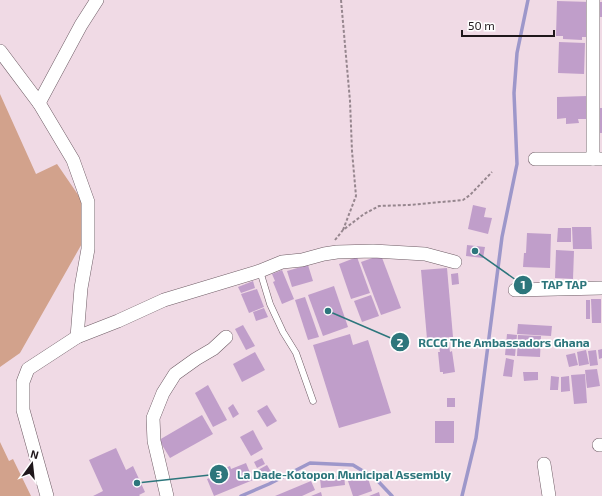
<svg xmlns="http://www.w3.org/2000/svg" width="602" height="496" font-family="'Exo 2',sans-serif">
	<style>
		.green { fill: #d2a28c }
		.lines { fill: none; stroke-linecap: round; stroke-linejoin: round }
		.stream { stroke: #9d97ca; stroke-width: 3.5 }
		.building { fill: #c09eca }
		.service-casing { stroke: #6e5c65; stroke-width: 7 }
		.minor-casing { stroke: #6e5c65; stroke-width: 14 }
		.path { stroke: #96868e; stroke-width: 2; stroke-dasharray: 3 2; stroke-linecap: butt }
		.service { stroke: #fff; stroke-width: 6 }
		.minor { stroke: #fff; stroke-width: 13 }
		.leader { fill: none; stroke: #2d767c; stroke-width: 1.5 }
		.callout-dot { fill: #2d767c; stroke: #fff; stroke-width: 1.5 }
		.mark-label { font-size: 12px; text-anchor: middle; font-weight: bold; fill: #fff }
		.callout-label { font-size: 12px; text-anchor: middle; font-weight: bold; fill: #2d767c; stroke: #fff; stroke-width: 3.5; stroke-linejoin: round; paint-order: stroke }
	</style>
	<rect width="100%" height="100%" fill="#f0dae5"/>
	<g class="green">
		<polygon points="0,94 36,174 57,164 83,202 84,240 20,353 0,367"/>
		<polygon points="0,442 9,461 13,459 31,496 0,496"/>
	</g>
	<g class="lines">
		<g class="stream">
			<polyline points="241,496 269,484 310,463 353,465 376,479 392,496"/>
			<polyline points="462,496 476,438 502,237 517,164 514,93 517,53 528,0"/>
		</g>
	</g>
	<g class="building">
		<polygon points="557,1 591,2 590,37 582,37 582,40 563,39 563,36 556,36"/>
		<rect x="600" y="2" width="2" height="15"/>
		<polygon points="559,42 585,43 584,74 558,73"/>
		<polygon points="587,96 588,119 578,119 579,123 566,124 566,118 557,119 557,97"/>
		<polygon points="597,108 602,108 602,133 598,133"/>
		<polygon points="473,205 486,208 484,217 492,218 488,234 468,229"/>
		<polygon points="572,227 591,227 592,249 573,249"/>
		<polygon points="558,228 571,228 571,242 557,242"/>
		<polygon points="527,233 551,234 550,268 523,267 524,253 526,253"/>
		<polygon points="467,245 485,247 483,258 466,256"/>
		<polygon points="556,250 574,251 573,279 555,278"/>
		<polygon points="381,255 401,308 381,315 361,262"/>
		<polygon points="357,257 370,293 351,299 339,264"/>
		<polygon points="308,265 313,281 292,287 287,271"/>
		<polygon points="447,268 453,337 427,339 421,270"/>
		<polygon points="282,270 294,299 282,304 273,282 275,281 272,274"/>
		<polygon points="458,273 459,284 452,285 451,274"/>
		<polygon points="253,281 255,288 241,293 238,287"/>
		<polygon points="334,286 348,327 323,336 308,295"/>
		<polygon points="257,289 264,307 249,313 241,294"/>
		<polygon points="371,295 379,316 362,322 354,301"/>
		<polygon points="305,297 319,337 308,340 295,300"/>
		<polygon points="591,299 601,299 601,323 592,323"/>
		<rect x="586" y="300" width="4" height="19"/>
		<polygon points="264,308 268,317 256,321 253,312"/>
		<polygon points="518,324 552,326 551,336 517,334"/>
		<polygon points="243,325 255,346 246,350 235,329"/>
		<polygon points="350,334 353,345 368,340 391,413 339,428 313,345"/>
		<polygon points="507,334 517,335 515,356 505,355"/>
		<polygon points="518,335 541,336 540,357 517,356"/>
		<polygon points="449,345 450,352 452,351 455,372 443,374 443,372 440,372 438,352 440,352 439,346"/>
		<polygon points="602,349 602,358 599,359 598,350"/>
		<polygon points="586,350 589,364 579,366 577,352"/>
		<polygon points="596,350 598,365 590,366 588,351"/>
		<polygon points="255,352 265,370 242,382 233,364"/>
		<polygon points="575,353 578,365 569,367 566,355"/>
		<polygon points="506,358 514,360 512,377 503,376"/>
		<polygon points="597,369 600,386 587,388 585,370"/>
		<polygon points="523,372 538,372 538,380 524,381"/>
		<polygon points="585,374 587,403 574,404 571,375"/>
		<polygon points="551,376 559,377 558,390 550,390"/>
		<polygon points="569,376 570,391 561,392 561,377"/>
		<polygon points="208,385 227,420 213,427 195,393"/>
		<rect x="447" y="398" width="8" height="9"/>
		<polygon points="233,404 239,414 233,418 228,408"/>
		<polygon points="267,405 277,421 267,427 257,411"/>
		<polygon points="202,415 213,434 170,458 159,440"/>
		<rect x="435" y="421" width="19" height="22"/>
		<polygon points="253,430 263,449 251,456 240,437"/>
		<polygon points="116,448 126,470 133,466 145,492 139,495 140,496 93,496 103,491 89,460"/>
		<polygon points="262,458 265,464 257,468 254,462"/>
		<polygon points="246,463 253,480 214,496 207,479 221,473 220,470 230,466 231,469"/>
		<polygon points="267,465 273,475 265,480 258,470"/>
		<polygon points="344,475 345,485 321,488 320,478"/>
		<polygon points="367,475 372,491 358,496 353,496 348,481"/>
		<polygon points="311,481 315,490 302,496 275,496"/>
		<polygon points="321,492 322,496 311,496"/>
		<polygon points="379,492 380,496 369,496"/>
	</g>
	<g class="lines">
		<defs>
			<polyline id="service" points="260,271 270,304 283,332 296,353 313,401"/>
			<g id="minor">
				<polyline points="593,0 593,159"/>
				<polyline points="0,51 39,103 73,160 88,202 88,249 81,288 77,337"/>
				<polyline points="39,103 81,25 97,0"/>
				<polyline points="535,159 601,159"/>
				<polyline points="515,290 602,288"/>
				<polyline points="599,445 602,445"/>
				<polyline points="544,464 549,496"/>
				<polyline points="47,496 23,410 23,382 28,369 77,337 118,321 164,300 260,271 282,262 302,260 324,254 337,252 373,251 425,254 455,262"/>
				<polyline points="167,496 154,441 153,418 163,393 175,374 196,359 213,349 226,337"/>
			</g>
		</defs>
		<use href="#service" class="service-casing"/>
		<use href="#minor" class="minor-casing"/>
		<g class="path">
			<polyline points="341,0 350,101 352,151 356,196 343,230"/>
			<polyline points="335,240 343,230 364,214 379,206 409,205 463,200 470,195 492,172"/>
		</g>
		<use href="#service" class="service"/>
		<use href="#minor" class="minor"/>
	</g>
	<path class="leader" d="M475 251L523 285M328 311L400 342M137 483L219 474"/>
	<g class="callout-dot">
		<circle cx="475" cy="251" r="4"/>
		<circle cx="328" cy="311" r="4"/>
		<circle cx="137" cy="483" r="4"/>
		<circle cx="523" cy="285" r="10"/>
		<circle cx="400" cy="342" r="10"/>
		<circle cx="219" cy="474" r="10"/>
	</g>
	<g class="mark-label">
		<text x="523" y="289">1</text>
		<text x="400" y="347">2</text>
		<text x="219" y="479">3</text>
	</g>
	<g class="callout-label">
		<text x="564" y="289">TAP TAP</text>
		<text x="504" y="347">RCCG The Ambassadors Ghana</text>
		<text x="344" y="479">La Dade-Kotopon Municipal Assembly</text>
	</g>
	<g transform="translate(32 464) rotate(15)" stroke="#ffffff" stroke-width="3" paint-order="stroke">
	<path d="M0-3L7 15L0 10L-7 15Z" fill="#1f171b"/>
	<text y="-6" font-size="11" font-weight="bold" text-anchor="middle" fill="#1f171b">N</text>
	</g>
	<path d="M462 30v6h92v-6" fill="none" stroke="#1f171b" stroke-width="2"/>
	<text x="468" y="30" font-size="12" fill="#1f171b" stroke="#ffffff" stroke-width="3" paint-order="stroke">50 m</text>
</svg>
